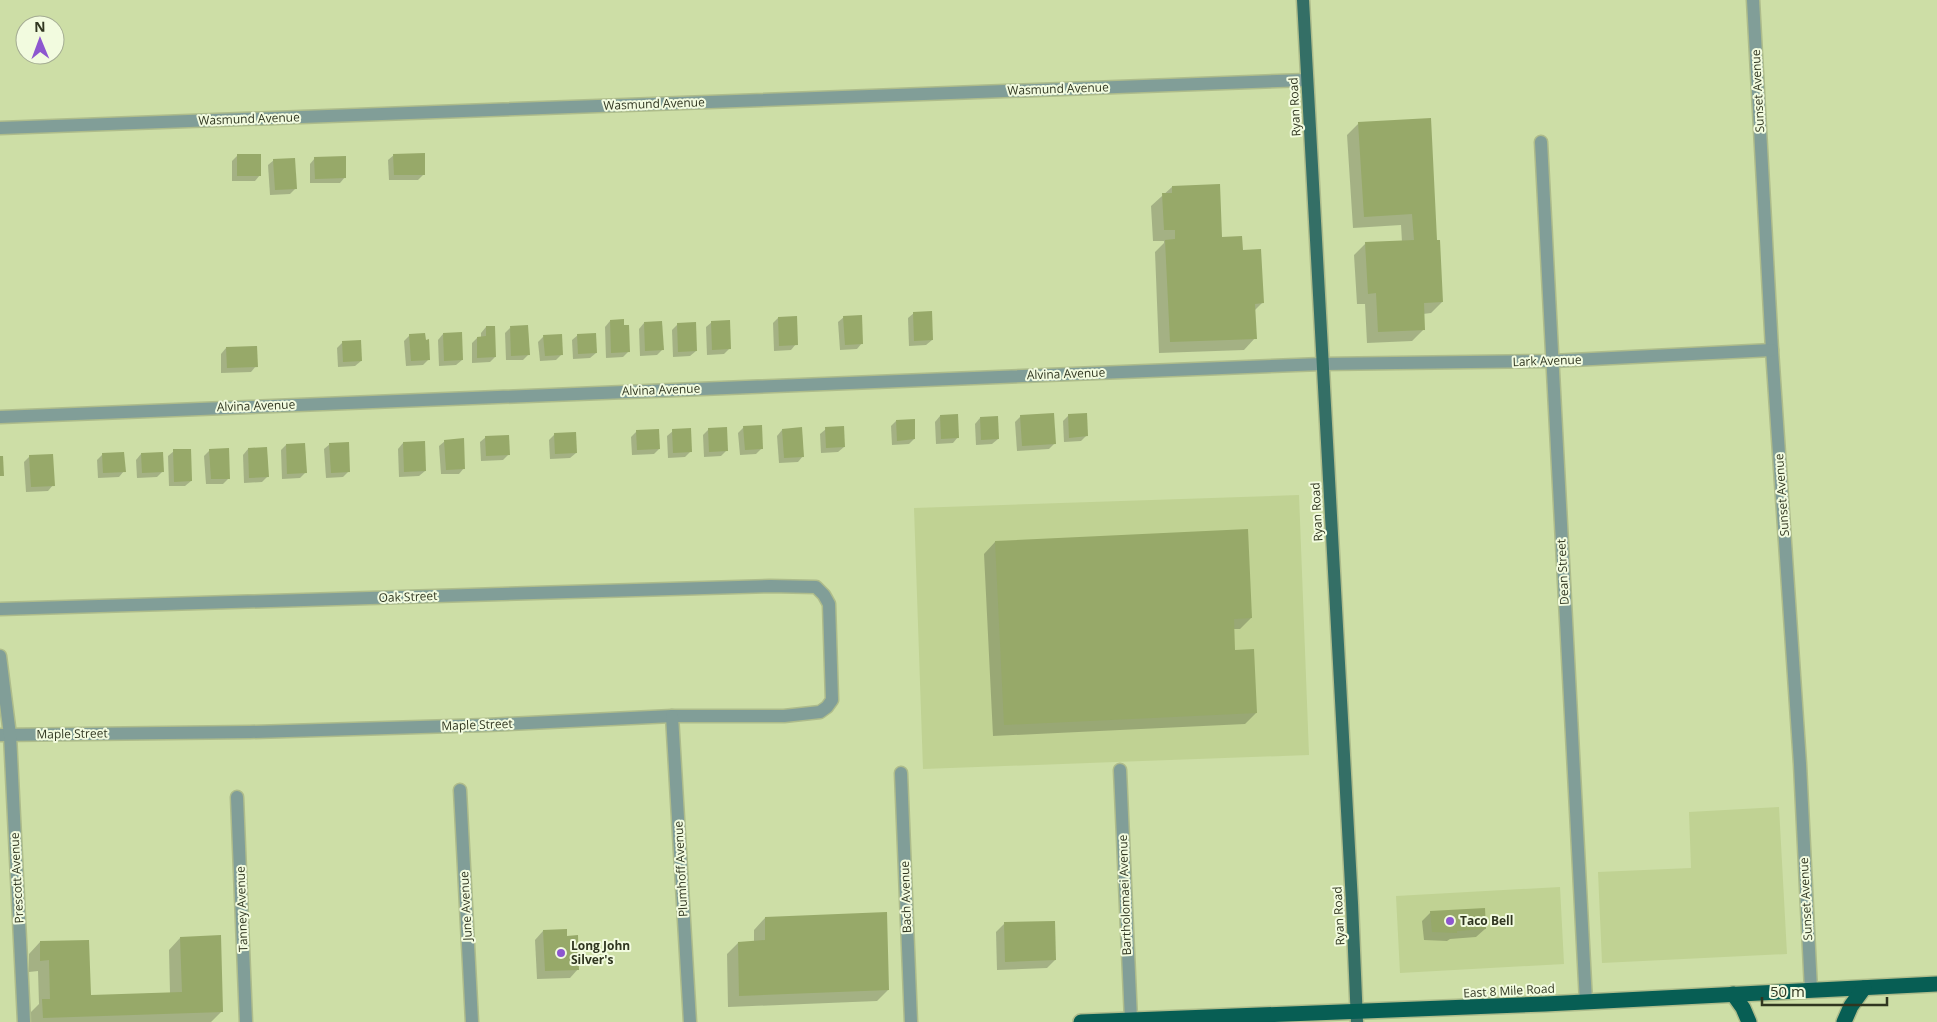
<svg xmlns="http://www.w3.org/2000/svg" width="1937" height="1022" font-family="'Open Sans',sans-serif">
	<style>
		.built { fill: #c0d293 }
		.shadow { fill: #0003 }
		.building { fill: #97a969 }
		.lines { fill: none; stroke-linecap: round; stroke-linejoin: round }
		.minor-casing { stroke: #aebc8b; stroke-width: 15 }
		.major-casing { stroke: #aebc8b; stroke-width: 15 }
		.highway-casing { stroke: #aebc8b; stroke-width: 18 }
		.minor { stroke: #819e98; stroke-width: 12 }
		.major { stroke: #346f66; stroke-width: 12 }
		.highway { stroke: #075e54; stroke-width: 15 }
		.poi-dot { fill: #8d57cf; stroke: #f2fbdf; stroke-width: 2 }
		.labels { text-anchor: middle; stroke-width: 4; stroke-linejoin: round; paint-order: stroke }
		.street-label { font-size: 12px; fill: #303620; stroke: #f2fbdf }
		.poi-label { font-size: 12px; font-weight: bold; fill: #303620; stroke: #f2fbdf; text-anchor: start }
	</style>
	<rect width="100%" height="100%" fill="#cddea6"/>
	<g class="built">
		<polygon points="1299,495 1309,755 923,769 914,508"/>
		<polygon points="1779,807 1787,954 1602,963 1598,872 1691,868 1689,812"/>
		<polygon points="1560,887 1564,964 1400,973 1396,896"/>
	</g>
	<g class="shadow">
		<polygon points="1359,123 1436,241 1442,302 1431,313 1423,314 1424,329 1412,341 1367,343 1365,304 1357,304 1354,255 1366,243 1402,242 1401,225 1353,228 1347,135"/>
		<polygon points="394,155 424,174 418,180 389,180 388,160"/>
		<polygon points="237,156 260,175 255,181 232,181 232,161"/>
		<polygon points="315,158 345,177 340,183 310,183 310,164"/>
		<polygon points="274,160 295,189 290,194 270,195 268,165"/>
		<polygon points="1172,187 1221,239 1242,251 1262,303 1254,311 1255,338 1244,350 1159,353 1155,252 1164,243 1164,241 1153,241 1151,206"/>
		<polygon points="914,313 932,340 926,345 909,346 908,318"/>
		<polygon points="844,317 862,343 857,349 840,350 838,322"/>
		<polygon points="778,318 796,344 791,350 774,351 773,323"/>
		<polygon points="610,321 629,351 623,357 606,358 605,327"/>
		<polygon points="712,322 730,348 724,354 707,355 706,327"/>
		<polygon points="644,323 662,350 657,355 640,356 639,329"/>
		<polygon points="678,324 696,351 690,356 673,357 672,330"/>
		<polygon points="486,327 495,357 490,362 472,363 472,343 477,338 481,338 481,333"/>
		<polygon points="510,328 529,354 523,360 506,360 505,333"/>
		<polygon points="443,334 462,360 456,365 439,366 438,340"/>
		<polygon points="410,335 428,360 423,365 406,366 404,341"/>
		<polygon points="578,335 596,353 590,358 573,359 572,340"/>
		<polygon points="544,336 562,354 556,360 540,361 538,342"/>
		<polygon points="343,342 361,361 355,366 338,367 337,348"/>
		<polygon points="226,348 256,366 251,372 221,373 221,354"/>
		<polygon points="1069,415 1086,436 1081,441 1064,442 1063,421"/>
		<polygon points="940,416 958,437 953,443 936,444 935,422"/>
		<polygon points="1021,416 1055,443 1049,449 1017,451 1015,422"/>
		<polygon points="980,418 998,439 992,444 976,445 975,424"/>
		<polygon points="896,421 914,439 909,444 892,445 891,426"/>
		<polygon points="744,427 762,448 756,454 740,455 738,433"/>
		<polygon points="709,429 727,450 721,456 704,457 703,435"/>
		<polygon points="826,429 844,447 838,452 821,453 820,434"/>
		<polygon points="782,430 803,456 798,462 779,463 777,436"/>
		<polygon points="637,431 659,449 654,454 632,455 631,437"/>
		<polygon points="673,431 691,451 685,457 668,458 667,436"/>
		<polygon points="555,434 576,453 570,458 550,459 549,440"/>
		<polygon points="486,437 508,455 503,460 481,461 480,442"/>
		<polygon points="445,441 464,468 459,474 441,474 439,446"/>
		<polygon points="403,443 425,471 419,476 399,477 398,449"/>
		<polygon points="330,444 349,471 343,477 326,478 324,449"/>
		<polygon points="286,445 306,472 300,478 282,479 281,450"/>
		<polygon points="248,449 267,477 262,482 244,483 243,455"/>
		<polygon points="210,450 229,478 223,484 206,484 204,456"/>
		<polygon points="174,451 191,481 185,486 169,486 168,456"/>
		<polygon points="103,454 124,471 119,477 98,478 97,460"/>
		<polygon points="141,454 163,471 157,477 137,478 136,460"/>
		<polygon points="30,456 53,485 48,491 26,492 24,462"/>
		<polygon points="995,542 1251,618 1240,629 1233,629 1234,651 1256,713 1245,724 993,736 984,554"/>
		<polygon points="1431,912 1485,929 1476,937 1450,939 1447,941 1424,940 1422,921"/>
		<polygon points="765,918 888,990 877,1001 728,1007 727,954 738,943 754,942 754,930"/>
		<polygon points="1004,924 1055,960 1047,968 997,970 996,932"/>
		<polygon points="543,931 566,937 578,969 570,978 537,979 535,940"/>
		<polygon points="180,938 222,1011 211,1022 31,1022 31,1012 39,1004 38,971 29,972 29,954 40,942 90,996 170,993 169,950"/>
	</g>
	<g class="building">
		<polygon points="1431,118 1437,240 1440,240 1443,302 1424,303 1425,330 1378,332 1376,293 1368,294 1365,242 1414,240 1412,214 1364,217 1358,122"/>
		<polygon points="425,153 425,175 394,175 393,154"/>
		<rect x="237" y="154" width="24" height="22"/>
		<polygon points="346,156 346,178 315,179 314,157"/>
		<polygon points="295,158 297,189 275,190 273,159"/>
		<polygon points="1220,184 1222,237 1242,236 1243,250 1261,249 1264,303 1255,304 1257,339 1170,342 1165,240 1175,239 1175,230 1164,230 1162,193 1172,193 1172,186"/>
		<polygon points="932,311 933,340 914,341 913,312"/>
		<polygon points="862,315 863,344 845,345 843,316"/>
		<polygon points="797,316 798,345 779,346 778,317"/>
		<polygon points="624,319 624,325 629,325 630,352 611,353 610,320"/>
		<polygon points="730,320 731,349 712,350 711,321"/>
		<polygon points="662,321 664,350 645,351 644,322"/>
		<polygon points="696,322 697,351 678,352 677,323"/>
		<polygon points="528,325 530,355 511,356 510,326"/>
		<polygon points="486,326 495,326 496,357 477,358 477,337 486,336"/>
		<polygon points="462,332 463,360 444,361 443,333"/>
		<polygon points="425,333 426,340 429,339 430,360 411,361 409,334"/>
		<polygon points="596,333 597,353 578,354 577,334"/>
		<polygon points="562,334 563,355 545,356 543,335"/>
		<polygon points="361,340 362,361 343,362 342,341"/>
		<polygon points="257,346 258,367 227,368 226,347"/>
		<polygon points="1054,413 1056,444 1022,446 1020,415"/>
		<polygon points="1087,413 1088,436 1069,438 1068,414"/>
		<polygon points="958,414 959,438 941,439 940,415"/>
		<polygon points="998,416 999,439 981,440 980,417"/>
		<polygon points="915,419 915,439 897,441 896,420"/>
		<polygon points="762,425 763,449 745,450 743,426"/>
		<polygon points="844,426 845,447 826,448 825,427"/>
		<polygon points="727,427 728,451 709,452 708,428"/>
		<polygon points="802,427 804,457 784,458 782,429"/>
		<polygon points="691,428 692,452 673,453 672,429"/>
		<polygon points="659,429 660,449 637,450 636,430"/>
		<polygon points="576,432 577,453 555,454 554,433"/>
		<polygon points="509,435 510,455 486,456 485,436"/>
		<polygon points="464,438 465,469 446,470 444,440"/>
		<polygon points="425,441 426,471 404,472 403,442"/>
		<polygon points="349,442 350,472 331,473 329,443"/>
		<polygon points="305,443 307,473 287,474 286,444"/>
		<polygon points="267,447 269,477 249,478 248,448"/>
		<polygon points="229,448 230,479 211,479 209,449"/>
		<polygon points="173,449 191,449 192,481 174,482"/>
		<polygon points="124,452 126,472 103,473 102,453"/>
		<polygon points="163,452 164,472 142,473 141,453"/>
		<polygon points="53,454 55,486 31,487 29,455"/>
		<polygon points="0,456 3,456 4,476 0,476"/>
		<polygon points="1248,529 1252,618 1234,619 1235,650 1254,649 1257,713 1004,725 995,541"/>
		<polygon points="1485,908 1486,929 1457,931 1457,933 1432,932 1430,911"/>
		<polygon points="887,912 889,990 739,996 738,942 765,940 765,917"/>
		<polygon points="1055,921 1056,960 1005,962 1004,922"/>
		<polygon points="567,929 567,936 578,935 579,970 545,971 543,930"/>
		<polygon points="221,935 223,1012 43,1018 42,999 50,999 49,960 40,961 40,941 89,940 91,995 182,992 180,937"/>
	</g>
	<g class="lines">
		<defs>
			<g id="minor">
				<polyline points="1753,0 1772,350 1800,764 1811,990"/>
				<polyline points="0,128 1307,80"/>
				<polyline points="1541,142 1586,1002"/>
				<polyline points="0,417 1322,364 1552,361 1772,350"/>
				<polyline points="0,609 770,586 816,587 824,595 829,604 832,700 827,707 820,712 784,716 672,716 487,725 250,732 0,735"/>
				<polyline points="0,656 10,735 24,1022"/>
				<polyline points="672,716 690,1022"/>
				<polyline points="1120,770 1131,1020"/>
				<polyline points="901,773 911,1022"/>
				<polyline points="460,790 472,1022"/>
				<polyline points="237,797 246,1022"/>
			</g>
			<polyline id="major" points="1303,0 1352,903 1357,1022"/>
			<g id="highway">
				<polyline points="1733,994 1743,1008 1749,1022"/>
				<polyline points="1081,1022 1545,1004 1937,984"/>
				<polyline points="1844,1022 1851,1006 1864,988"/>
			</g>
		</defs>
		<use href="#minor" class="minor-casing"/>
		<use href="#major" class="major-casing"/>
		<use href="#highway" class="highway-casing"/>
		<use href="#minor" class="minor"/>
		<use href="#major" class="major"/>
		<use href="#highway" class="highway"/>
	</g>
	<g class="poi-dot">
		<circle cx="1450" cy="921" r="5"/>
		<circle cx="561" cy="953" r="5"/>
	</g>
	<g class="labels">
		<g class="street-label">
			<text transform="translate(1058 89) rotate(-2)" y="4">Wasmund Avenue</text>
			<text transform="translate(1758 91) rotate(-93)" y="4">Sunset Avenue</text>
			<text transform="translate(654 104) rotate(-2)" y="4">Wasmund Avenue</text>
			<text transform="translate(1295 107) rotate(-93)" y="4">Ryan Road</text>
			<text transform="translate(249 119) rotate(-2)" y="4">Wasmund Avenue</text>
			<text transform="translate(1547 361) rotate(-2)" y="4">Lark Avenue</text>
			<text transform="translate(1066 374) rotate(-2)" y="4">Alvina Avenue</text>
			<text transform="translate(661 390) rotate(-2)" y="4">Alvina Avenue</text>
			<text transform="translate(256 406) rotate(-2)" y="4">Alvina Avenue</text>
			<text transform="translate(1782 495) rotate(-94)" y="4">Sunset Avenue</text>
			<text transform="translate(1317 512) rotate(-93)" y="4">Ryan Road</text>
			<text transform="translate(1563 572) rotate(-93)" y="4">Dean Street</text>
			<text transform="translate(408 597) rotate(-2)" y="4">Oak Street</text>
			<text transform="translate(477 725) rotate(-2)" y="4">Maple Street</text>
			<text transform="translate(72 734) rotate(-1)" y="4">Maple Street</text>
			<text transform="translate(681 869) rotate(-93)" y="4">Plumhoff Avenue</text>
			<text transform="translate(17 878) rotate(-93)" y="4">Prescott Avenue</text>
			<text transform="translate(1125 895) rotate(-92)" y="4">Bartholomaei Avenue</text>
			<text transform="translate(906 897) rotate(-92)" y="4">Bach Avenue</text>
			<text transform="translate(1806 899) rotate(-93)" y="4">Sunset Avenue</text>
			<text transform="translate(466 906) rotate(-93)" y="4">June Avenue</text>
			<text transform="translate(242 909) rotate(-92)" y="4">Tanney Avenue</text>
			<text transform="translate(1339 916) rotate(-93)" y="4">Ryan Road</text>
			<text transform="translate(1509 991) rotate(-3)" y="4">East 8 Mile Road</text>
		</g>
		<g class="poi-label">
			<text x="1460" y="925">Taco Bell</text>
			<text x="571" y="950">Long John<tspan x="571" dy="14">Silver's</tspan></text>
		</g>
	</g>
	<g transform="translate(40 40) rotate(359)"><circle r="24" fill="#f2fbdf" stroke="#a4ac93"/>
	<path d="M0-4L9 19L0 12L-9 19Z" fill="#8d57cf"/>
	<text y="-8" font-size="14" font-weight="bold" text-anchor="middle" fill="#303620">N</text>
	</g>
	<path d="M1762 997v8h125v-8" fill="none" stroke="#303620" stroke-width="2.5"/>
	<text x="1770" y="997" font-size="15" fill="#303620" stroke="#f2fbdf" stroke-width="4" paint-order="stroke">50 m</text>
</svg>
